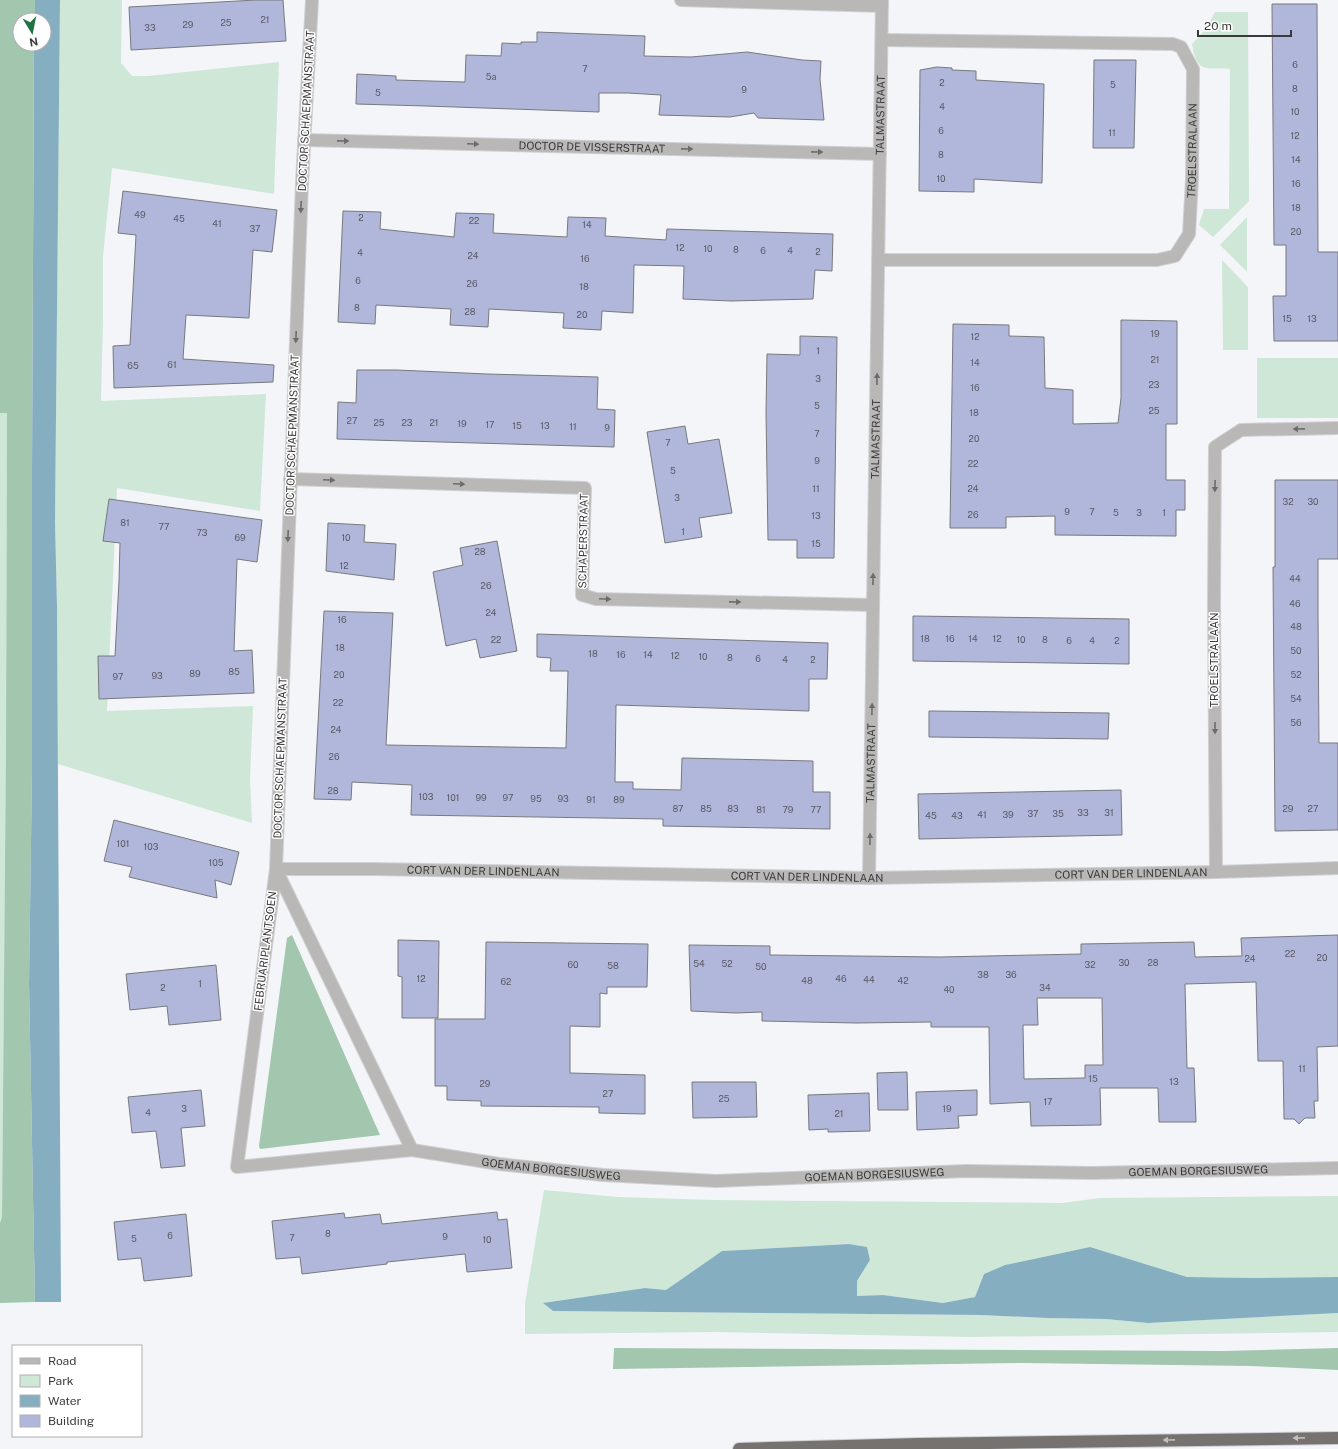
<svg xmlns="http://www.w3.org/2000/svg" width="1338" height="1449" font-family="'Public Sans',sans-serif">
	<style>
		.green { fill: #cee7d6 }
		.forest { fill: #a2c6ae }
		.water { fill: #85afc0 }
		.building { fill: #b1b7db; stroke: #78797c; fill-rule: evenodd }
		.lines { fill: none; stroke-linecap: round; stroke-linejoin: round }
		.street-casing { stroke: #cfd0d3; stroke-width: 14 }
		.highway-casing { stroke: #cfd0d3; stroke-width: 14 }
		.street { stroke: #bab8b7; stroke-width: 12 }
		.highway { stroke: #767270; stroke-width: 12 }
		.oneway { fill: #6d6c6d }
		.oneway2 { fill: #c1c0bf }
		.labels { text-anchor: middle; stroke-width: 3; stroke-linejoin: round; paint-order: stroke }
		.number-label { font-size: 9px; fill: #585964 }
		.street-label { font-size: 11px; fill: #3a3a3c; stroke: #fff }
	</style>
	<rect width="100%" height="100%" fill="#f4f5f9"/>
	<g class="green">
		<polygon points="60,0 122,0 121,63 132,76 148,76 279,62 274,194 112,168 103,256 103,320 101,401 266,394 260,511 117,488 107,711 253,706 250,779 252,823 58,764 57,606 55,522"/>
		<path d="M1215 12H1248L1249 201 1213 237 1199 225 1204 209H1229L1230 69C1207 67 1197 75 1192 44L1206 29Z"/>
		<polygon points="1247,217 1247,272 1220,245"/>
		<polygon points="1222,260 1248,287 1248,350 1223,350"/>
		<rect x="1257" y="358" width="81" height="60"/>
		<polygon points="7,412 6,743 2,1217 0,1223 0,413"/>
		<polygon points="544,1190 618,1197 713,1200 1062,1203 1100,1198 1338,1196 1338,1277 1256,1278 1187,1277 1090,1247 1005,1265 984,1274 975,1297 943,1303 883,1295 857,1296 857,1281 870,1260 867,1247 849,1244 722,1251 666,1290 645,1288 543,1303 553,1311 980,1315 1047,1318 1106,1319 1148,1323 1338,1313 1338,1332 971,1337 716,1332 525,1334 525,1303"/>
	</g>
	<g class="forest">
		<polygon points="0,0 35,0 35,20 20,20 20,44 34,44 32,466 32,770 29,983 35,1302 0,1303 0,1223 2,1217 6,743 7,413 0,413"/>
		<polygon points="292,935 380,1135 260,1149 259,1146 287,938"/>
		<polygon points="614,1348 1224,1351 1338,1348 1338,1370 1251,1366 1023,1363 613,1369"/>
	</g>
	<g class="water">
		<polygon points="35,0 60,0 55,522 57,606 61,1302 35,1302 29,983 32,770 32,466 34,61 34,44 44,44 44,20 35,20"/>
		<polygon points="849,1244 867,1247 870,1260 857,1281 857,1296 883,1295 943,1303 975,1297 984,1274 1005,1265 1090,1247 1187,1277 1256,1278 1338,1277 1338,1313 1148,1323 1106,1319 1047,1318 980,1315 553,1311 543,1303 645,1288 666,1290 722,1251"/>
	</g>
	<g class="building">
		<polygon points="256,0 283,0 286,41 131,50 129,7"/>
		<polygon points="1272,4 1317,4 1318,252 1338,252 1338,341 1274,341 1273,296 1286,296 1286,245 1274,245"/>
		<polygon points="537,32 645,36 644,56 691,57 747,52 802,60 821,61 820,79 824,120 758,118 754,113 730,117 659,115 661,95 628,93 599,93 599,112 426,106 356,104 357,74 396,76 396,80 465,82 466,55 501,56 502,43 521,44 521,42 537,42"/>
		<polygon points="1094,60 1136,60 1134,148 1093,148"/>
		<polygon points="937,67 952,68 952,70 976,71 976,80 1044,84 1042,183 974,179 974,192 919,191 920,70"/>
		<polygon points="123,191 277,210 272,252 253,250 249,318 186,315 183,359 274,365 273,382 114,388 113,346 130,345 136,235 118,233"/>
		<polygon points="343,211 381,212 380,229 454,237 456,213 494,214 493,233 567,237 568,217 606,218 605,236 666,240 667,229 833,234 832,271 815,270 813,299 731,301 683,299 684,266 634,265 633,313 602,311 601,330 563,328 564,313 489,309 488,327 450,325 451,309 376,305 375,324 338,322"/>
		<polygon points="1121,320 1177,321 1177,424 1166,424 1166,480 1185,480 1185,510 1176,510 1176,536 1055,535 1055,516 1006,517 1006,528 950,528 953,324 1009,325 1009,336 1044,337 1045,388 1073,390 1073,424 1118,423 1121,398"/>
		<polygon points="800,336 837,337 834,558 797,558 797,540 768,540 766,412 767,354 800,355"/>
		<polygon points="357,370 397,370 487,374 598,377 597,409 615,410 614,447 337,439 338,402 356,403"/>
		<polygon points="685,426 688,444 719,439 732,513 699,518 702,537 665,543 647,432"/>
		<polygon points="1275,480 1338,480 1338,559 1318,559 1318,615 1319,743 1338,743 1338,830 1275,831 1273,567 1275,567"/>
		<polygon points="109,499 262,520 257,562 237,559 234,651 252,650 254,693 99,699 98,656 115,656 119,581 120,543 103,541"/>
		<polygon points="328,523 365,525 364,542 396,544 394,580 326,571"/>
		<polygon points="497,541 517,651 480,658 476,639 446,646 433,572 463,565 460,548"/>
		<polygon points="324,611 393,613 386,745 566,748 568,671 550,671 551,658 537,657 537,634 828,643 827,679 809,679 809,711 616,705 615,782 633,782 633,789 681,790 682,758 813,761 813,792 830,792 830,829 663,826 663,819 411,815 412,785 352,782 351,800 314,799"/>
		<polygon points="913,616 1129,619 1129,664 913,661"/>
		<polygon points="929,711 1109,713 1108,739 929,737"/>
		<polygon points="1121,790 1122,835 919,839 918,794"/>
		<polygon points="114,820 239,852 231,885 215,880 217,898 129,877 132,867 104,861"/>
		<path d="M1338 935V1046L1317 1047 1318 1101H1314L1315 1118H1305L1299 1124 1294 1119H1284L1283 1061H1258L1256 982 1185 984 1187 1068H1194L1196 1122H1159L1158 1088H1100L1101 1125 1031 1126 1030 1102 990 1104 989 1027H931V1022L856 1023 762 1021V1012L736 1013 691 1011 689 945 770 946V955L940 957 1081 954V944L1194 942 1195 957 1242 956 1241 938ZM1037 998H1102L1103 1065H1085V1078L1024 1079 1023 1025H1038Z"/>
		<polygon points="398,940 439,941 438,1018 402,1018 402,977 398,976"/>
		<polygon points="486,942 648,944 647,987 607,987 607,994 600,993 600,1027 570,1026 570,1073 645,1075 645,1114 599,1113 599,1107 481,1106 481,1101 447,1100 447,1086 435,1086 435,1019 485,1019"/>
		<polygon points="216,965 221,1020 169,1025 167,1006 130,1010 126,974"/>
		<polygon points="907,1072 908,1110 878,1110 877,1073"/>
		<polygon points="692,1082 756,1082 757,1117 693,1118"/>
		<polygon points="201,1090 205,1126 181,1128 185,1166 161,1168 156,1131 132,1133 128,1097"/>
		<polygon points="977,1090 977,1115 958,1116 959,1128 917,1130 916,1092"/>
		<polygon points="869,1093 870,1131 828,1132 828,1129 809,1130 808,1095"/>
		<polygon points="497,1212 498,1220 507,1219 512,1268 467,1272 465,1254 387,1262 387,1264 302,1274 300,1257 276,1259 272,1221 344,1213 345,1218 380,1214 382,1224"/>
		<polygon points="186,1214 192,1276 144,1281 141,1258 118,1260 114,1222"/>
	</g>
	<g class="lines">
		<defs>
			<g id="street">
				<path id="s1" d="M312 0 302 183 276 869H372L869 878 1216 872 1338 868"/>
				<polyline points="681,0 882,6"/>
				<path id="s2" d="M304 140 880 154"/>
				<path id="s3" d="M878 260H1157L1175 256 1189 234 1192 179 1193 69 1181 47 1173 44 882 40"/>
				<polyline points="290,479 585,488 582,595 596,599 873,605"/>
				<polyline points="1216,872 1214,606 1215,447 1241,430 1338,428"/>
				<path id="s4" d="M869 878 882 0"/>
				<path id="s5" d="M412 1150 276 869 237 1167 412 1150 499 1164 603 1175 716 1181 966 1171 1091 1173 1338 1168"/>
			</g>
			<polyline id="highway" points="739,1449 919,1444 1338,1438"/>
		</defs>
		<use href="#street" class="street-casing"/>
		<use href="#highway" class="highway-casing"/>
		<use href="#street" class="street"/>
		<use href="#highway" class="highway"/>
	</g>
	<defs><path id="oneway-solid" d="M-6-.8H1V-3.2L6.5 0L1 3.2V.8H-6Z"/></defs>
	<g class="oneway">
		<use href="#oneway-solid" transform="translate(343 141) rotate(1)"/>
		<use href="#oneway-solid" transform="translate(473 144) rotate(2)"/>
		<use href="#oneway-solid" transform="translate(687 149) rotate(1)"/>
		<use href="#oneway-solid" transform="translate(817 152) rotate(1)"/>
		<use href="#oneway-solid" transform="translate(301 207) rotate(92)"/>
		<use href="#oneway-solid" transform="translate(296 337) rotate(92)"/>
		<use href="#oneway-solid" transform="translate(877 379) rotate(-89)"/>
		<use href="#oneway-solid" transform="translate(1299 429) rotate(179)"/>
		<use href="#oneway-solid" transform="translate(329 480) rotate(2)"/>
		<use href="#oneway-solid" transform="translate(459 484) rotate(2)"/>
		<use href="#oneway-solid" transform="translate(1215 486) rotate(91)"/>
		<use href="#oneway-solid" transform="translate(288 536) rotate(92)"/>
		<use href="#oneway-solid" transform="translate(873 579) rotate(-89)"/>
		<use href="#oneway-solid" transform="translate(605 599) rotate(2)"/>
		<use href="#oneway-solid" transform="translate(735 602) rotate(1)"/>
		<use href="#oneway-solid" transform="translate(872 709) rotate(-89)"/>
		<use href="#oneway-solid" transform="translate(1215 728) rotate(90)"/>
		<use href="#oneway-solid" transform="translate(870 839) rotate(-89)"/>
	</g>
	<g class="oneway2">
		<use href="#oneway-solid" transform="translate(1299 1438) rotate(179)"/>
		<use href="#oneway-solid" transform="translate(1169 1440) rotate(179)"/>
	</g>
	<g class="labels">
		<g class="number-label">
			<text x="265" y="23">21</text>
			<text x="226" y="26">25</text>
			<text x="188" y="28">29</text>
			<text x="150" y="31">33</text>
			<text x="1295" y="68">6</text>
			<text x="585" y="72">7</text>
			<text x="491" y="80">5a</text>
			<text x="942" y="86">2</text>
			<text x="1113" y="88">5</text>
			<text x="1295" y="92">8</text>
			<text x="744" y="93">9</text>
			<text x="378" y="96">5</text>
			<text x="942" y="110">4</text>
			<text x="1295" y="115">10</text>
			<text x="941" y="134">6</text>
			<text x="1112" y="136">11</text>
			<text x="1295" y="139">12</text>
			<text x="941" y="158">8</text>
			<text x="1296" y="163">14</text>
			<text x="941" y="182">10</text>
			<text x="1296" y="187">16</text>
			<text x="1296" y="211">18</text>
			<text x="140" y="218">49</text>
			<text x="361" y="221">2</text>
			<text x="179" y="222">45</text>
			<text x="474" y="224">22</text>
			<text x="217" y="227">41</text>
			<text x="587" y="228">14</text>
			<text x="255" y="232">37</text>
			<text x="1296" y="235">20</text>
			<text x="680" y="251">12</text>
			<text x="708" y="252">10</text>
			<text x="736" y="253">8</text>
			<text x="763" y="254">6</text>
			<text x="790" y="254">4</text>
			<text x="818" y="255">2</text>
			<text x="360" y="256">4</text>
			<text x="473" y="259">24</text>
			<text x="585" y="262">16</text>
			<text x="358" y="284">6</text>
			<text x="472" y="287">26</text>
			<text x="584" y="290">18</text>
			<text x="357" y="311">8</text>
			<text x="470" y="315">28</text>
			<text x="582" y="318">20</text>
			<text x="1287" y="322">15</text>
			<text x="1312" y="322">13</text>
			<text x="1155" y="337">19</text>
			<text x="975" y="340">12</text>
			<text x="818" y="354">1</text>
			<text x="1155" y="363">21</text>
			<text x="975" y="366">14</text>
			<text x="172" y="368">61</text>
			<text x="133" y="369">65</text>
			<text x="818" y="382">3</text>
			<text x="1154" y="388">23</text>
			<text x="975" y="391">16</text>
			<text x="817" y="409">5</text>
			<text x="1154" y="414">25</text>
			<text x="974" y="416">18</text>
			<text x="352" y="424">27</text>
			<text x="379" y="426">25</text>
			<text x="407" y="426">23</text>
			<text x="434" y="426">21</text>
			<text x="462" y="427">19</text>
			<text x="490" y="428">17</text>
			<text x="517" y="429">15</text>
			<text x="545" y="429">13</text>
			<text x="573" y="430">11</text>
			<text x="607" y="431">9</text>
			<text x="817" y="437">7</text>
			<text x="974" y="442">20</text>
			<text x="668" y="446">7</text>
			<text x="817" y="464">9</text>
			<text x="973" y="467">22</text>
			<text x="673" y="474">5</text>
			<text x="816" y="492">11</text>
			<text x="973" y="492">24</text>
			<text x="677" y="501">3</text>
			<text x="1288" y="505">32</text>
			<text x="1313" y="505">30</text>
			<text x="1067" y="515">9</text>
			<text x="1092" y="515">7</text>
			<text x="1116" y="516">5</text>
			<text x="1139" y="516">3</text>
			<text x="1164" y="516">1</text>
			<text x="973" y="518">26</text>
			<text x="816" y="519">13</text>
			<text x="125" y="526">81</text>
			<text x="164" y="530">77</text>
			<text x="683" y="535">1</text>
			<text x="202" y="536">73</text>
			<text x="240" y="541">69</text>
			<text x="346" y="541">10</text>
			<text x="816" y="547">15</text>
			<text x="480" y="555">28</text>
			<text x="344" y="569">12</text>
			<text x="1295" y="582">44</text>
			<text x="486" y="589">26</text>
			<text x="1295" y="607">46</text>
			<text x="491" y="616">24</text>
			<text x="342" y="623">16</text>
			<text x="1296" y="630">48</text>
			<text x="925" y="642">18</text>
			<text x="950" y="642">16</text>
			<text x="973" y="642">14</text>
			<text x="997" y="642">12</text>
			<text x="496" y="643">22</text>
			<text x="1021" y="643">10</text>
			<text x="1045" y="643">8</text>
			<text x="1069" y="644">6</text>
			<text x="1092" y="644">4</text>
			<text x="1117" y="644">2</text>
			<text x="340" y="651">18</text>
			<text x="1296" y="654">50</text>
			<text x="593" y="657">18</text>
			<text x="621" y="658">16</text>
			<text x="648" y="658">14</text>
			<text x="675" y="659">12</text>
			<text x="703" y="660">10</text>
			<text x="730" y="661">8</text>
			<text x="758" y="662">6</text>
			<text x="785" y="663">4</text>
			<text x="813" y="663">2</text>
			<text x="234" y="675">85</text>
			<text x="195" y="677">89</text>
			<text x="339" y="678">20</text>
			<text x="1296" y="678">52</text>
			<text x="157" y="679">93</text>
			<text x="118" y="680">97</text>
			<text x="1296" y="702">54</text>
			<text x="338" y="706">22</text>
			<text x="1296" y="726">56</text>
			<text x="336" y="733">24</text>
			<text x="334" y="760">26</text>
			<text x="333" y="794">28</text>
			<text x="426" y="800">103</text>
			<text x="453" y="801">101</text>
			<text x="481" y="801">99</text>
			<text x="508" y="801">97</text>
			<text x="536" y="802">95</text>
			<text x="563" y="802">93</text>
			<text x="591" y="803">91</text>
			<text x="619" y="803">89</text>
			<text x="678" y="812">87</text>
			<text x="706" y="812">85</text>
			<text x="733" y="812">83</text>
			<text x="1288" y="812">29</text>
			<text x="1313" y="812">27</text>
			<text x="761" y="813">81</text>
			<text x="788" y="813">79</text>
			<text x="816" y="813">77</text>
			<text x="1083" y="816">33</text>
			<text x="1109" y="816">31</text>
			<text x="1033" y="817">37</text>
			<text x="1058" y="817">35</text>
			<text x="982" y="818">41</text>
			<text x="1008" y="818">39</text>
			<text x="931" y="819">45</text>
			<text x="957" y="819">43</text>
			<text x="123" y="847">101</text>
			<text x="151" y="850">103</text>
			<text x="216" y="866">105</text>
			<text x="1290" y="957">22</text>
			<text x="1322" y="961">20</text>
			<text x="1250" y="962">24</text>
			<text x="1124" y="966">30</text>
			<text x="1153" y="966">28</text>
			<text x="699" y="967">54</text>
			<text x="727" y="967">52</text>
			<text x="573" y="968">60</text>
			<text x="1090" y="968">32</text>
			<text x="613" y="969">58</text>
			<text x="761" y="970">50</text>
			<text x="983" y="978">38</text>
			<text x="1011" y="978">36</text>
			<text x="421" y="982">12</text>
			<text x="841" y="982">46</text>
			<text x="869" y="983">44</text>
			<text x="807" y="984">48</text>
			<text x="903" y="984">42</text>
			<text x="506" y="985">62</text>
			<text x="200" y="987">1</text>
			<text x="163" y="991">2</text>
			<text x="1045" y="991">34</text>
			<text x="949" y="993">40</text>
			<text x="1302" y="1072">11</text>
			<text x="1093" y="1082">15</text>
			<text x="1174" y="1085">13</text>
			<text x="485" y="1087">29</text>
			<text x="608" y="1097">27</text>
			<text x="724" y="1102">25</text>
			<text x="1048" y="1105">17</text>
			<text x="184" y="1112">3</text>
			<text x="947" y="1112">19</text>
			<text x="148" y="1116">4</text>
			<text x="839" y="1117">21</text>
			<text x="328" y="1237">8</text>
			<text x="170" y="1239">6</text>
			<text x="445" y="1240">9</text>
			<text x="292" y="1241">7</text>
			<text x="134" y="1242">5</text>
			<text x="487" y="1243">10</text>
		</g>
		<g class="street-label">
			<text transform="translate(306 111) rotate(-87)" y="4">DOCTOR SCHAEPMANSTRAAT</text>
			<text dy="4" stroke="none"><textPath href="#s4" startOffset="763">TALMASTRAAT</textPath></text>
			<text dy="4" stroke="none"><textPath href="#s2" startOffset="288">DOCTOR DE VISSERSTRAAT</textPath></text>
			<text dy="4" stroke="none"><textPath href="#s3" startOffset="407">TROELSTRALAAN</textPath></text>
			<text transform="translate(292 435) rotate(-88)" y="4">DOCTOR SCHAEPMANSTRAAT</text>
			<text dy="4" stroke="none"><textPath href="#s4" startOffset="439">TALMASTRAAT</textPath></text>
			<text transform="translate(583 541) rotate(-89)" y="4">SCHAPERSTRAAT</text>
			<text transform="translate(1214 660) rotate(-90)" y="4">TROELSTRALAAN</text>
			<text transform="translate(280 758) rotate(-88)" y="4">DOCTOR SCHAEPMANSTRAAT</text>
			<text dy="4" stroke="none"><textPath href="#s4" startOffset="115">TALMASTRAAT</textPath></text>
			<text dy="4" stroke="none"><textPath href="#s1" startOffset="1077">CORT VAN DER LINDENLAAN</textPath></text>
			<text dy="4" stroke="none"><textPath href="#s1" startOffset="1725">CORT VAN DER LINDENLAAN</textPath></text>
			<text dy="4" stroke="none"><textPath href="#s1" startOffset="1401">CORT VAN DER LINDENLAAN</textPath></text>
			<text transform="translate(265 951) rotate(-83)" y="4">FEBRUARIPLANTSOEN</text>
			<text dy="4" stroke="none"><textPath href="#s5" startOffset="929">GOEMAN BORGESIUSWEG</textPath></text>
			<text dy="4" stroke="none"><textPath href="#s5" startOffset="1577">GOEMAN BORGESIUSWEG</textPath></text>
			<text dy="4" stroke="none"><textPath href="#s5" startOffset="1253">GOEMAN BORGESIUSWEG</textPath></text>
		</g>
	</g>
	<rect x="12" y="1345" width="130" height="92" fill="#ffffff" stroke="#b0b0b1"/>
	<rect x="20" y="1358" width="20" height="6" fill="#bab8b7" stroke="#b0b0b1"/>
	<text x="48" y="1365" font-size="12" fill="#3a3a3c">Road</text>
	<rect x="20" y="1375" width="20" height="12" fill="#cee7d6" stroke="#b0b0b1"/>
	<text x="48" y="1385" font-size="12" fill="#3a3a3c">Park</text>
	<rect x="20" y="1395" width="20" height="12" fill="#85afc0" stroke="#b0b0b1"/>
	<text x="48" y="1405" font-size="12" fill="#3a3a3c">Water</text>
	<rect x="20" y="1415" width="20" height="12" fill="#b1b7db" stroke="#b0b0b1"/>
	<text x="48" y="1425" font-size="12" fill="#3a3a3c">Building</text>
	<g transform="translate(32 32) rotate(170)"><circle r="19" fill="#ffffff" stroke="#b0b0b1"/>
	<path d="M0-3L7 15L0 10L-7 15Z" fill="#207344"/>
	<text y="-6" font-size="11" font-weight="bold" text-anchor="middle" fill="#3a3a3c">N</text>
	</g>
	<path d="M1198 30v6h93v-6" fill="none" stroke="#3a3a3c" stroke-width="2"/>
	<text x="1204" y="30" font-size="12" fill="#3a3a3c" stroke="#ffffff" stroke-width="3" paint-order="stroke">20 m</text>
</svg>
